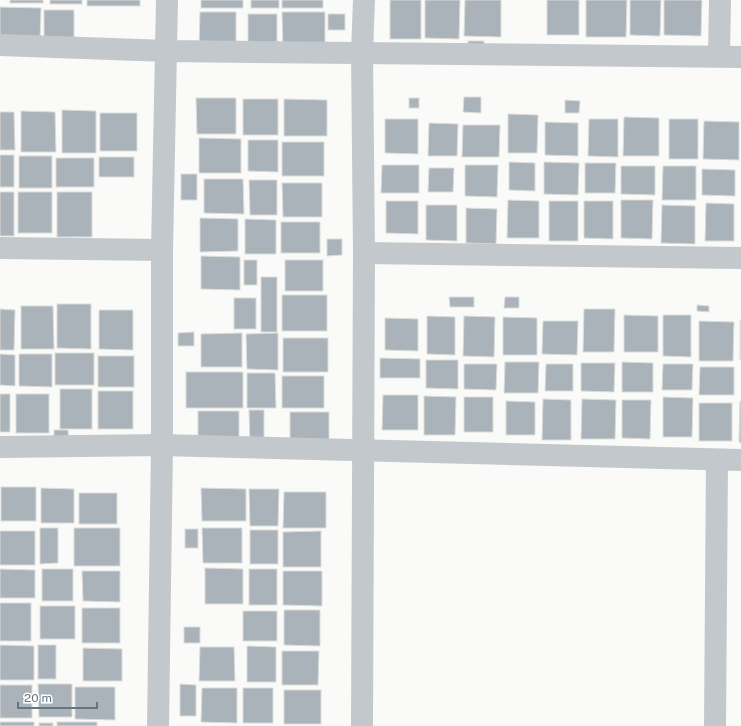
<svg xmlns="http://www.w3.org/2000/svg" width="741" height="726" font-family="'Public Sans',sans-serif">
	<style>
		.building { fill: #aab3b9; stroke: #dcdcda }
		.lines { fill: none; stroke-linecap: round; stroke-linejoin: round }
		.minor { stroke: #c3c8cc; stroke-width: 22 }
	</style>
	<rect width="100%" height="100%" fill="#fafaf8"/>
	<g class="building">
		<rect x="10" y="0" width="33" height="3"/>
		<rect x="50" y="0" width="32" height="4"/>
		<rect x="87" y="0" width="53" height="6"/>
		<rect x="201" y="0" width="42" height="8"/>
		<rect x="251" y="0" width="28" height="8"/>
		<rect x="282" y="0" width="41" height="8"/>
		<rect x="390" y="0" width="31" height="39"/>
		<polygon points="425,0 460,0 459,39 425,38"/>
		<polygon points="465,0 501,0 501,37 464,36"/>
		<rect x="547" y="0" width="32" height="35"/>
		<polygon points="586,0 627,0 626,37 586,37"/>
		<polygon points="630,0 661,0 660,36 630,35"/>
		<polygon points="664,0 702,0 701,36 664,35"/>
		<polygon points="0,7 41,8 40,40 0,39"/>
		<rect x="44" y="10" width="30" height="31"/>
		<polygon points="200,12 236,12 236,48 199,47"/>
		<polygon points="282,12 325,12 325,48 283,48"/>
		<polygon points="248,14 277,14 277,48 248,47"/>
		<rect x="328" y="14" width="17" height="16"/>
		<rect x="468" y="41" width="16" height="10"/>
		<polygon points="464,97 481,97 481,113 463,112"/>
		<polygon points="196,98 236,98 236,134 197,134"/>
		<rect x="409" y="98" width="10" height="10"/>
		<rect x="243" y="99" width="35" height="36"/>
		<polygon points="284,99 327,100 327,136 284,136"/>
		<polygon points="565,100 580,101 579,113 565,113"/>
		<polygon points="62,110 96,111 96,153 62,153"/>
		<polygon points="21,111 55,112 56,152 21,152"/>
		<polygon points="0,112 14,112 15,150 0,150"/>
		<rect x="100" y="113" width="37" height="38"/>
		<polygon points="508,114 538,115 537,153 508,153"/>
		<polygon points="624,117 659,118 659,156 623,156"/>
		<polygon points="385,119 418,119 418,154 385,153"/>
		<polygon points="589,119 618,119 618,157 588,156"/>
		<rect x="669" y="119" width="29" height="40"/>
		<polygon points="704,121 739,122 739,160 703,159"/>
		<polygon points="545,122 578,123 578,156 545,155"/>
		<polygon points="429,123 458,124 457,156 428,156"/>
		<polygon points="463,125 500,125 499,157 462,157"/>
		<polygon points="199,138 241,139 241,173 199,173"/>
		<polygon points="248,140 278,140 278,172 248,171"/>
		<rect x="282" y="142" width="42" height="34"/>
		<rect x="0" y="155" width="14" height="32"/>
		<rect x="19" y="156" width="33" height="32"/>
		<rect x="99" y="157" width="35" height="20"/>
		<rect x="56" y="158" width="38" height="29"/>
		<polygon points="509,162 535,163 535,191 509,190"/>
		<polygon points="544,162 579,163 578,195 544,194"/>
		<polygon points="585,163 616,163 615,193 585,193"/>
		<polygon points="382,165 419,165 419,193 381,193"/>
		<polygon points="465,165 498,165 497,197 465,196"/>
		<polygon points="621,166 655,166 655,195 621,194"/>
		<polygon points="663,166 696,166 696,200 662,200"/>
		<polygon points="429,168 454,168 453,192 428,192"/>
		<polygon points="702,169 735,170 735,196 702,195"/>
		<rect x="181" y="174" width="16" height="26"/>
		<polygon points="204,179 243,179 244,214 204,213"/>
		<polygon points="249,180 277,180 277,215 250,215"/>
		<polygon points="282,183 322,183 322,217 283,217"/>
		<rect x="0" y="192" width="14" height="44"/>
		<rect x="18" y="192" width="34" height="41"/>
		<rect x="57" y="192" width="35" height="45"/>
		<polygon points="508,200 539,201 539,238 507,238"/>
		<polygon points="621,200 653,200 652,239 621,238"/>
		<polygon points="386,201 418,201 418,234 386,233"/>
		<rect x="549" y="201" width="29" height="40"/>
		<polygon points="584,201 613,201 613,239 584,238"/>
		<polygon points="706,203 734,204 734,241 705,241"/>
		<polygon points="426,205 457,205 457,241 426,240"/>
		<polygon points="662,205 695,206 695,244 661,243"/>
		<polygon points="466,208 497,209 496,244 466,243"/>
		<polygon points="200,218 238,219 238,251 200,252"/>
		<polygon points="245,219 276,220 276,254 245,254"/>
		<rect x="281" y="222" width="39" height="31"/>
		<polygon points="327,239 342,239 342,255 327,256"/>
		<polygon points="201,256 240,257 240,290 201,289"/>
		<rect x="244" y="260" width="13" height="25"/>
		<rect x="285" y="260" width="38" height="31"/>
		<rect x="261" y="277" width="16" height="55"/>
		<rect x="282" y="295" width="45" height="36"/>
		<polygon points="449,297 474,297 474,307 450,307"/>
		<polygon points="505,297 519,297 519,308 504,308"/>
		<rect x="234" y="298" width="22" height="31"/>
		<polygon points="57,304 91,304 91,349 57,348"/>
		<polygon points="697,305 709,306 709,312 697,311"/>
		<polygon points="21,306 53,306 54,349 21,349"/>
		<polygon points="0,309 15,310 14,350 0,350"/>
		<polygon points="584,309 615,309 614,352 583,352"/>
		<polygon points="99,310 133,310 133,350 99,349"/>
		<polygon points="624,315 658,316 658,352 624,352"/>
		<polygon points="663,315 691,315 691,357 663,356"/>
		<polygon points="427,316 455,317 455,355 427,354"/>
		<polygon points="464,316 495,317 494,357 463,356"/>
		<polygon points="503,317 537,318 537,355 503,355"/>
		<polygon points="385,318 418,319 418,351 385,350"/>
		<rect x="740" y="320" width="1" height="39"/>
		<polygon points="543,321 578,321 577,355 542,354"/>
		<polygon points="699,321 734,322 733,361 699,361"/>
		<polygon points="194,332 194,346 178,346 178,333"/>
		<polygon points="242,333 242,367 201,367 201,334"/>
		<polygon points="278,333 278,370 247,369 246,334"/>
		<rect x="283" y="338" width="45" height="34"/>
		<rect x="55" y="353" width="39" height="32"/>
		<polygon points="0,354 15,355 15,386 0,385"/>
		<polygon points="19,354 52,354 52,387 19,386"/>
		<rect x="98" y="356" width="36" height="31"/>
		<polygon points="380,358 420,359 420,378 380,378"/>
		<polygon points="426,360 458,360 458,389 426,388"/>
		<polygon points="505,362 539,362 538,393 504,393"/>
		<polygon points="622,362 653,363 653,392 622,392"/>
		<polygon points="581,363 615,363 614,392 581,391"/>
		<polygon points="464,364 497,364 496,390 464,389"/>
		<polygon points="546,364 573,364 573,391 545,391"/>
		<polygon points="663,364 693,364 692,390 662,390"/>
		<polygon points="700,367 734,367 734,395 699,395"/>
		<rect x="186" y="372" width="57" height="36"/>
		<polygon points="247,373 275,373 276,408 247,408"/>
		<rect x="282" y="376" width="42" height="32"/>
		<rect x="60" y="389" width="32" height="40"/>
		<rect x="98" y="391" width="35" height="38"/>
		<rect x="0" y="394" width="10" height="38"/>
		<rect x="16" y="394" width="33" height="39"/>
		<polygon points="383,395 418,395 418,430 382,430"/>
		<polygon points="424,396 456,397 455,435 424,435"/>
		<rect x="464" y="397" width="29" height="35"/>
		<polygon points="663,397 693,398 692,437 663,437"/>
		<polygon points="543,399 571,400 571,440 542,440"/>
		<polygon points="582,399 616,400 615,439 581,439"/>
		<polygon points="622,400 651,400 650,439 622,438"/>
		<polygon points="506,401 535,402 535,435 506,435"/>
		<polygon points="740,401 741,401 741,443 739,442"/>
		<rect x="699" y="403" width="33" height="38"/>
		<polygon points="249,410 264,410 264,446 250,446"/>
		<rect x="198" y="411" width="41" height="33"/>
		<rect x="290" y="412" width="39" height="33"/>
		<polygon points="54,430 68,430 69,445 54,445"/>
		<rect x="1" y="487" width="35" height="34"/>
		<polygon points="41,488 74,489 74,523 41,523"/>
		<polygon points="201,488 246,489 246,521 202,521"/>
		<polygon points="249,489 279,489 278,526 250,526"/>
		<polygon points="284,492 326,492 326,528 283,528"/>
		<rect x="79" y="493" width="38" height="31"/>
		<polygon points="40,528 58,528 58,563 40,564"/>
		<rect x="74" y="528" width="46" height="38"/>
		<polygon points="202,528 242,528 242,563 203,563"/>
		<rect x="185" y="529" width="13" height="19"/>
		<rect x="250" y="530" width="28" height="34"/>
		<rect x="0" y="531" width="35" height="34"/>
		<polygon points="321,531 321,567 283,567 283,532"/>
		<polygon points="205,568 243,569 243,604 205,604"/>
		<polygon points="0,569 35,570 35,598 0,598"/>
		<rect x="42" y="569" width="31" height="32"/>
		<rect x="249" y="569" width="28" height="36"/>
		<polygon points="82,571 120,571 120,602 83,601"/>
		<polygon points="283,571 322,571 322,606 283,605"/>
		<rect x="0" y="603" width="31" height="38"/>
		<rect x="40" y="606" width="35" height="33"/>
		<rect x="82" y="608" width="38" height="35"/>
		<polygon points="284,610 320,610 320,646 284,645"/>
		<rect x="243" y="611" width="34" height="30"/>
		<rect x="184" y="627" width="16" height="16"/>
		<polygon points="0,645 34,646 34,680 0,680"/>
		<rect x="38" y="645" width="18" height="34"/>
		<polygon points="247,646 276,647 276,682 247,682"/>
		<polygon points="200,647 234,647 235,681 199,681"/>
		<polygon points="83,648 122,649 122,681 83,681"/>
		<polygon points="282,651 319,651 318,685 282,685"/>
		<polygon points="38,684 72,684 72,717 39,717"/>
		<polygon points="180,684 196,685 196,716 180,716"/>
		<rect x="0" y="685" width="32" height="33"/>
		<polygon points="75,687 115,687 115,720 75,719"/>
		<polygon points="202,688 237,688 237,723 201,722"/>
		<rect x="243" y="688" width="30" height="35"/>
		<rect x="284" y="690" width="37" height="34"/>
		<rect x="0" y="722" width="34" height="4"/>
		<rect x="57" y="722" width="40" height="4"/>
		<rect x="39" y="723" width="14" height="3"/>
	</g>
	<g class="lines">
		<g class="minor">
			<polyline points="0,45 167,51 741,57"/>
			<polyline points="719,56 720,0"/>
			<polyline points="0,248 162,250"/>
			<polyline points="364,253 741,258"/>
			<polyline points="0,447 162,445 741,460"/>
			<polyline points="158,726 162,445 162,250 167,0"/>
			<polyline points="362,726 364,253 362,52 364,0"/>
			<polyline points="715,726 717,460"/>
		</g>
	</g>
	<path d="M18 702v6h79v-6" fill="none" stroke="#657683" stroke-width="2"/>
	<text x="24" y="702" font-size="12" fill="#657683" stroke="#ffffff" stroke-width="3" paint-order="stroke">20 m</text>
</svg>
